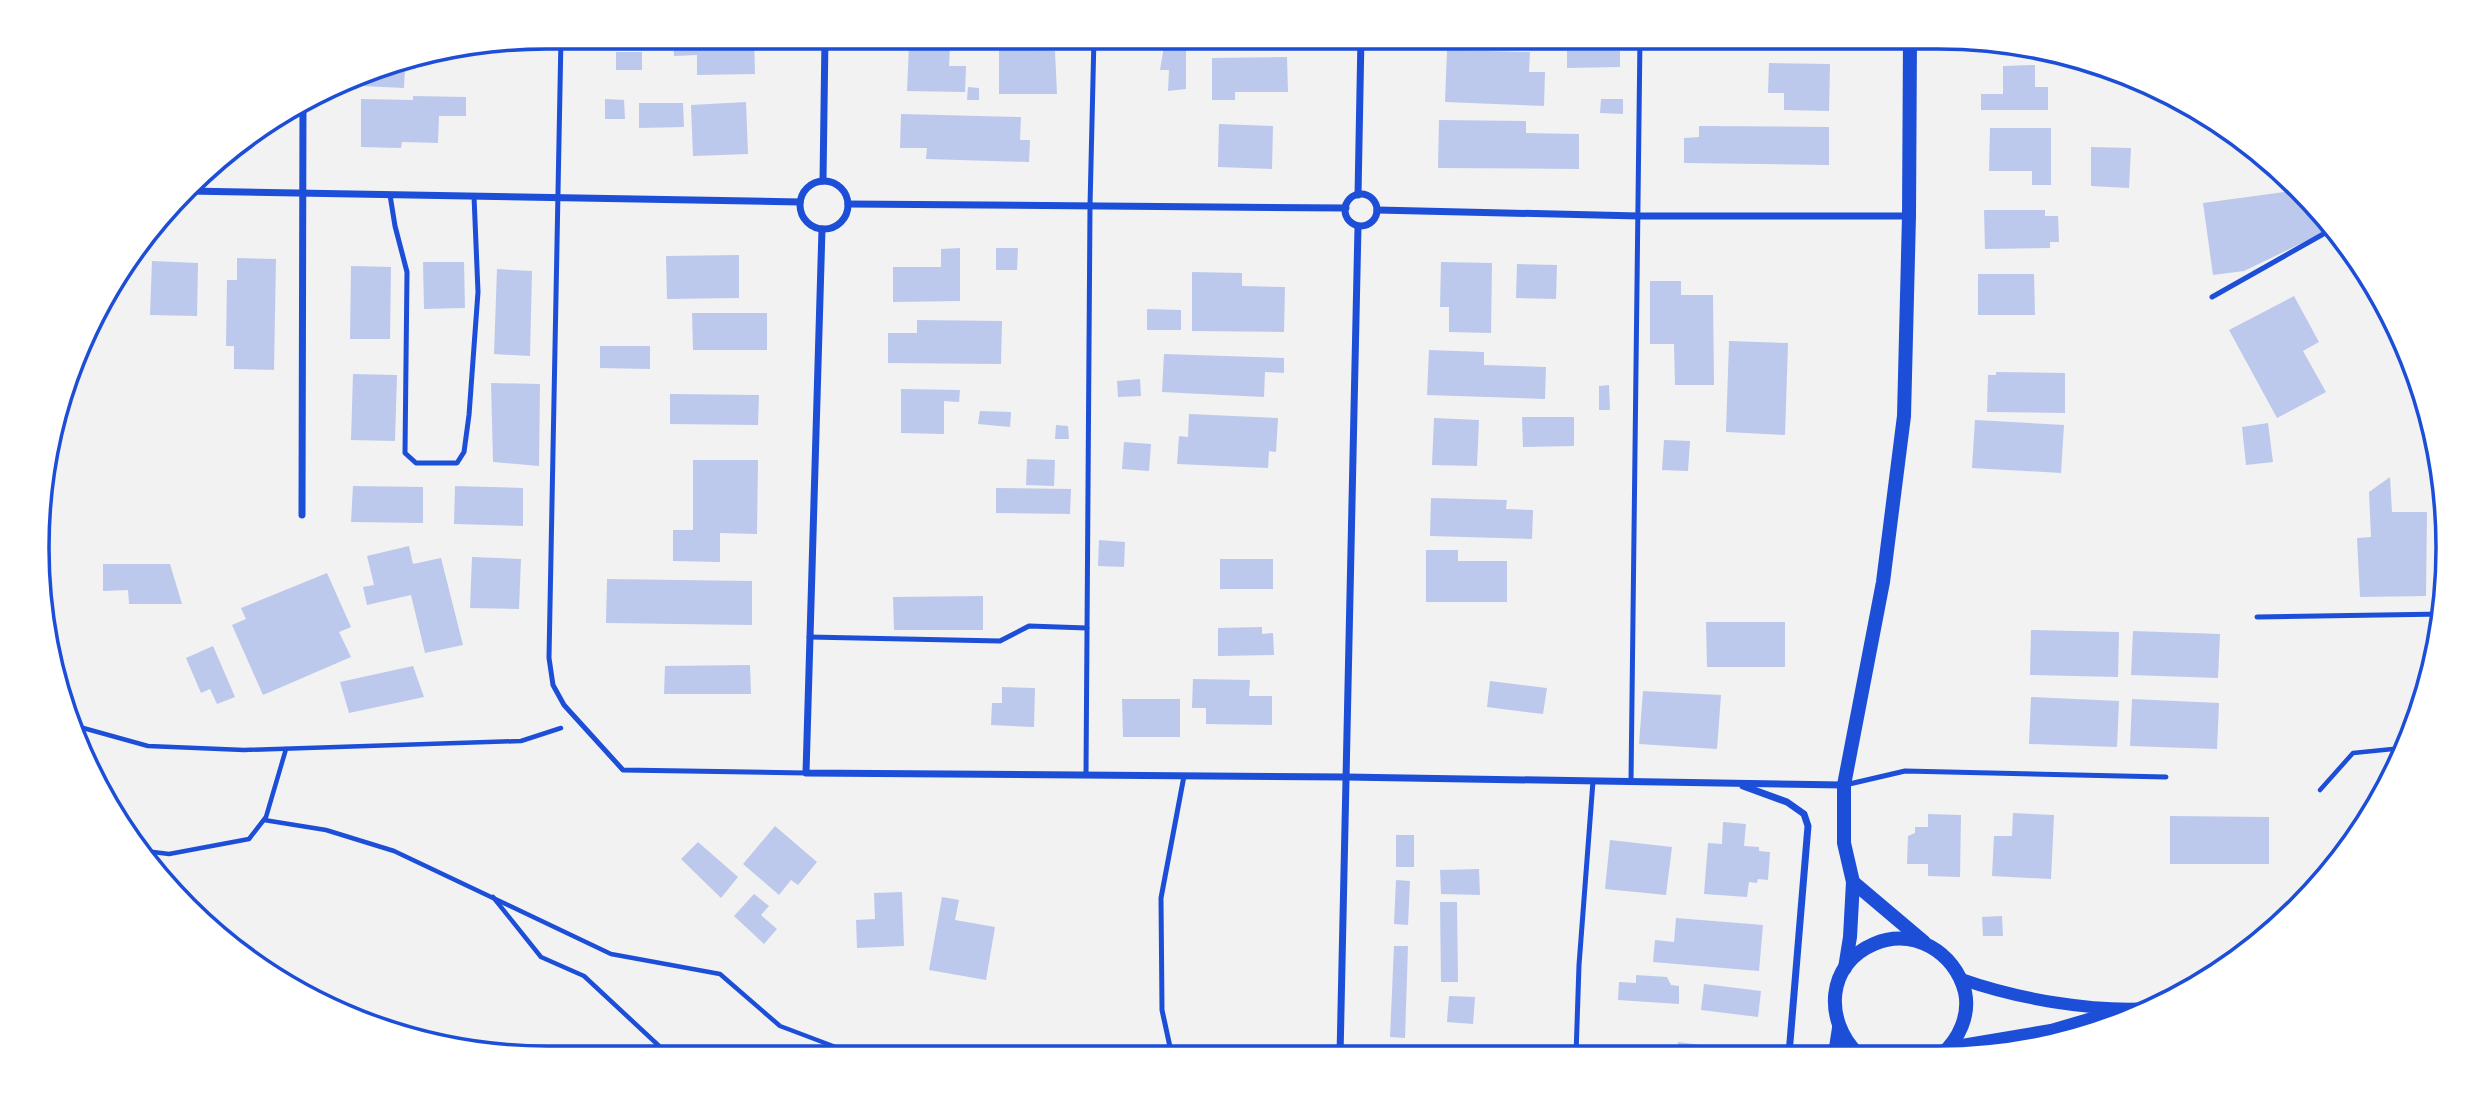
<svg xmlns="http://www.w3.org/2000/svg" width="2485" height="1095" font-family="Commissioner,sans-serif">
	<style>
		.building { fill: #bdc9ec }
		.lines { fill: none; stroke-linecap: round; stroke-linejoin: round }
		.path { stroke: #1d4ed8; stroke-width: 4.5 }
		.service { stroke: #1d4ed8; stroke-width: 5 }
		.minor { stroke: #1d4ed8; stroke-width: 7 }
		.tertiary { stroke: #1d4ed8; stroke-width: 12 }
		.secondary { stroke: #1d4ed8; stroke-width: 14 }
		.rim { fill: none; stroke: #1d4ed8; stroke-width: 3.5 }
	</style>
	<rect width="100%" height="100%" fill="#f2f2f2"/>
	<g class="building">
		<polygon points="673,37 754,37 755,74 697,75 697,55 674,56"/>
		<polygon points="1600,37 1621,37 1621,44 1601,44"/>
		<polygon points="1661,37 1701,37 1701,49 1660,49"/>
		<polygon points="1761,37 1825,37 1825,42 1760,42"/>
		<polygon points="909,45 950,46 949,66 966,66 965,92 907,91"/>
		<polygon points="1164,46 1186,48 1186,89 1168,91 1169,70 1160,70"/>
		<polygon points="999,48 1055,51 1057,94 999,94"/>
		<polygon points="1447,50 1530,52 1529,72 1545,72 1544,106 1445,102"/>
		<polygon points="1567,51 1620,51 1620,67 1567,68"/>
		<rect x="616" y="52" width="26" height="18"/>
		<polygon points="1287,57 1288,92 1235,92 1235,100 1212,100 1212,58"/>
		<polygon points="416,58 416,69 405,69 404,88 361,86 361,74 383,64"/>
		<polygon points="1769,63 1830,64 1829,111 1784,110 1784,93 1768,93"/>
		<polygon points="2035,65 2035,87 2048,87 2048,110 1981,110 1981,94 2003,94 2003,66"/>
		<polygon points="968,87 979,88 979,100 967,100"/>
		<polygon points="413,96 466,97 466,116 439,116 438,143 402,142 401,148 361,147 361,99 413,100"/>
		<polygon points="605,99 624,100 625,119 605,119"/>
		<polygon points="1601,99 1623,99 1623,114 1600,113"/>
		<polygon points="746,102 748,154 693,156 691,105"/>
		<polygon points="639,103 683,103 684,127 639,128"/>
		<polygon points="901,114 1021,117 1020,140 1030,140 1029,162 926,159 927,148 900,148"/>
		<polygon points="1439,120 1526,121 1526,133 1579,134 1579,169 1438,168"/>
		<polygon points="1219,124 1273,126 1272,169 1218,167"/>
		<polygon points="1699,126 1829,127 1829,165 1684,163 1684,138 1699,137"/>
		<polygon points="1990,128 2051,128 2051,185 2032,185 2032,171 1989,171"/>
		<polygon points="2091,147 2131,148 2129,188 2091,186"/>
		<polygon points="2299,190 2310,202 2325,232 2244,271 2213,275 2203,203"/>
		<polygon points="1984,210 2045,210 2045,216 2058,216 2059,242 2050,242 2050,248 1985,249"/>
		<polygon points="960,248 960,301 893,302 893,267 941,267 941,249"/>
		<polygon points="996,248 1018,248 1017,270 996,270"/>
		<polygon points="739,255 739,298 667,299 666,256"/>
		<polygon points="237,258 276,259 274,370 234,369 234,346 226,346 227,280 237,280"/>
		<polygon points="152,261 198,263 197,316 150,315"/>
		<polygon points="423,262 464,262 465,308 424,309"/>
		<polygon points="1441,262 1492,263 1491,333 1449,332 1449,307 1440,307"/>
		<polygon points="1517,264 1557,265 1556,299 1516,298"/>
		<polygon points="351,266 391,267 390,339 350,339"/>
		<polygon points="497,269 532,271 530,356 494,354"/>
		<polygon points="1192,272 1242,273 1242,286 1285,287 1284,332 1192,331"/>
		<polygon points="1978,274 2034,274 2035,315 1978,315"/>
		<polygon points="1650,281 1681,281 1681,295 1713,295 1714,385 1675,385 1674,344 1650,344"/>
		<polygon points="2294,296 2319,342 2303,351 2326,392 2277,418 2229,330"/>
		<polygon points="1147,309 1181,310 1181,330 1147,330"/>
		<polygon points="692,313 767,313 767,350 693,350"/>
		<polygon points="917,320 1002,321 1001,364 888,363 888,333 917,333"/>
		<polygon points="1729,341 1788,343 1785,435 1726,432"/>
		<polygon points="600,346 650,346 650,369 600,368"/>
		<polygon points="1429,350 1484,352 1484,365 1546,367 1545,399 1427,395"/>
		<polygon points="1164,354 1284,358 1284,373 1265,372 1264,397 1162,392"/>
		<polygon points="1996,372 2065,373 2065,413 1987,412 1988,375 1996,375"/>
		<polygon points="353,374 397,375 395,441 351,440"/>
		<polygon points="1140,379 1141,396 1118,397 1117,381"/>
		<polygon points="491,383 540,384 539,466 493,462"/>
		<polygon points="1609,385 1610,410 1599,410 1599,386"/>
		<polygon points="901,389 960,390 959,402 944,401 944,434 901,433"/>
		<polygon points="670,394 759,395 758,425 670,424"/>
		<polygon points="980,411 1011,412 1010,427 978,424"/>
		<polygon points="1189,414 1278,418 1276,452 1269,451 1268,468 1177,464 1179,436 1188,437"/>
		<polygon points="1522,417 1574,417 1574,446 1523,447"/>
		<polygon points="1434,418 1479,420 1477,466 1432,465"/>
		<polygon points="1975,420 2064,425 2061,473 1972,468"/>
		<polygon points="2268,423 2273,462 2246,465 2242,427"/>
		<polygon points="1056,425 1068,426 1069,439 1055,439"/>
		<polygon points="1664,440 1690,441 1688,471 1662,470"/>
		<polygon points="1124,442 1151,444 1149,471 1122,469"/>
		<polygon points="1027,459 1055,460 1054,486 1026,485"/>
		<polygon points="693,460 758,460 757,534 720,533 720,562 673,561 673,530 693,530"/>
		<polygon points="2390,477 2392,512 2427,512 2426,596 2360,597 2357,538 2371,537 2369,492"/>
		<polygon points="353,486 423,487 423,523 351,522"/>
		<polygon points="455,486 523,488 523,526 454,524"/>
		<polygon points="996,488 1071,489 1070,514 996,513"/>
		<polygon points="1431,498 1507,500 1506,509 1533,510 1532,539 1430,536"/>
		<polygon points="1099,540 1125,542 1124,567 1098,566"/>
		<polygon points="409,546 413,564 441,558 463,645 425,653 411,595 367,605 363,587 374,585 367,556"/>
		<polygon points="1426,550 1458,550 1458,561 1507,561 1507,602 1426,602"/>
		<polygon points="472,557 521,559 519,609 470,608"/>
		<rect x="1220" y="559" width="53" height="30"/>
		<polygon points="103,564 170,564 182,604 129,604 128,590 103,591"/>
		<polygon points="327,573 351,627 339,632 351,657 263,695 232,625 246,619 241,608"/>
		<polygon points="607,579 752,581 752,625 606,623"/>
		<polygon points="983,596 983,630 894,630 893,597"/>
		<polygon points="1706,622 1785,622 1785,667 1707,667"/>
		<polygon points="1262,627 1262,634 1273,633 1274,655 1218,656 1218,628"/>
		<polygon points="2031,630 2119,632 2118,677 2030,675"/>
		<polygon points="2133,631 2220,634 2218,678 2131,675"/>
		<polygon points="213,646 235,697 217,704 210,689 201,693 186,658"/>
		<polygon points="750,665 751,694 664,694 665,666"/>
		<polygon points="413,666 424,697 349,713 340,682"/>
		<polygon points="1193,679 1250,680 1249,696 1272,696 1272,725 1206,724 1206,708 1192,708"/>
		<polygon points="1490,681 1547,688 1543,714 1487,707"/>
		<polygon points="1002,687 1035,688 1034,727 991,725 992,703 1002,703"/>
		<polygon points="1643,691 1721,695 1717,749 1639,744"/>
		<polygon points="2031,697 2119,701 2117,747 2029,744"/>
		<polygon points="1122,699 1180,699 1180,737 1123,737"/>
		<polygon points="2132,699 2219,703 2217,749 2130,746"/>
		<polygon points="2013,813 2054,815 2051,879 1992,876 1994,836 2012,836"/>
		<polygon points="1928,814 1961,815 1960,877 1928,876 1928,864 1907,864 1908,836 1915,833 1915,827 1928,827"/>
		<polygon points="2170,816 2269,817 2269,864 2170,864"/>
		<polygon points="1723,822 1746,824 1744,846 1759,847 1759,851 1770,852 1768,880 1758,879 1757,883 1749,882 1747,897 1704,894 1708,843 1722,844"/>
		<polygon points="775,826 817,862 798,885 791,880 779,895 743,864"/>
		<rect x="1396" y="835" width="18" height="32"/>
		<polygon points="1610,840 1672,847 1666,895 1605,889"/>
		<polygon points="698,842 738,877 721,898 681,859"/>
		<polygon points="1479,869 1480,895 1441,894 1440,870"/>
		<polygon points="1396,880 1410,881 1408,925 1394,924"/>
		<polygon points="902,892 904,946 857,948 856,920 875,919 874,893"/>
		<polygon points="754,894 769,906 761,915 777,929 764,944 734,916"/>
		<polygon points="942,897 959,900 955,920 995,927 986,980 929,970"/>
		<polygon points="1440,902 1457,902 1458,982 1441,982"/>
		<polygon points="2002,916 2003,936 1983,936 1982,917"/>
		<polygon points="1676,918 1763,925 1759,971 1653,962 1655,940 1674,942"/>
		<polygon points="1394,946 1408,946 1405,1038 1390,1037"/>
		<polygon points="1636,975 1667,977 1671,985 1679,986 1679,1004 1618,1000 1619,982 1636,983"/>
		<polygon points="1704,984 1761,991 1758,1017 1701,1010"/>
		<polygon points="1449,996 1475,997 1473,1024 1447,1022"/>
		<polygon points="1678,1042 1750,1051 1750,1055 1676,1055"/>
	</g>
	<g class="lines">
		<g class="path">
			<polyline points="76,726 148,746 244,750 521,741 561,728"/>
			<polyline points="2320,790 2353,753 2403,748"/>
			<polyline points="264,820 326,830 394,851 611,954 720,974 780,1026 862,1057"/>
			<polyline points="145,851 169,854 249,839 266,817 286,749"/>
			<polyline points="182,897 185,899"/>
			<polyline points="493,897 541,957 584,976 672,1058"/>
		</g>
		<g class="service">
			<polyline points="561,37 549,658 553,685 564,705 623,770 806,773"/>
			<polyline points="390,195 395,226 407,272 405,453 416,463 457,463 464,452 469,415 478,292 474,196"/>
			<polyline points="2212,297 2334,228"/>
			<polyline points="2257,617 2444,614"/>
			<polyline points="809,637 1000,641 1029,626 1087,628"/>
			<polyline points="1086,775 1090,206 1094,37"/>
			<polyline points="1631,782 1640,37"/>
			<polyline points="1845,785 1905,771 2166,777"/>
			<polyline points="1576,1055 1579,965 1593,781"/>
			<polyline points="1172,1056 1162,1010 1161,898 1184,776"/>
		</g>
		<g class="minor">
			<polyline points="823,181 825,37"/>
			<circle cx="824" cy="205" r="24"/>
			<polyline points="188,191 800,202"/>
			<circle cx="1361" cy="210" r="16"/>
			<polyline points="1358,195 1361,37"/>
			<polyline points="848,204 1346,208"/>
			<polyline points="1377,210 1639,216 1909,216"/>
			<polyline points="822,229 806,773 1346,777 1843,785"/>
			<polyline points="302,515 303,100"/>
			<polyline points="1743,786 1787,802 1804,814 1808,826 1789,1054"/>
			<polyline points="1340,1056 1358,226"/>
		</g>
		<g class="tertiary">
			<path d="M1961 979C2018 999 2092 1012 2152 1008"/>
			<polyline points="1950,1047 2051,1030 2116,1011"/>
		</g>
		<g class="secondary">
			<polyline points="1853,882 1924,942"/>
			<polyline points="1845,968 1850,937 1853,882 1844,843 1844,785 1883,582 1904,416 1909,216 1910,37"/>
			<polyline points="1835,1054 1839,1028"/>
			<path d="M1858 1054C1824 1021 1826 964 1874 944 1913 927 1955 952 1965 992 1970 1015 1959 1039 1942 1054"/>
		</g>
	</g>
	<path d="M0 0H2485V1095H0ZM547 49H1938A498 498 0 0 1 2436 547V548A498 498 0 0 1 1938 1046H547A498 498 0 0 1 49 548V547A498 498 0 0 1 547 49Z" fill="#fff" fill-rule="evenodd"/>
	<path class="rim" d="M547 49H1938A498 498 0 0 1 2436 547V548A498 498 0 0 1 1938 1046H547A498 498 0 0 1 49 548V547A498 498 0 0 1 547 49Z"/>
</svg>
